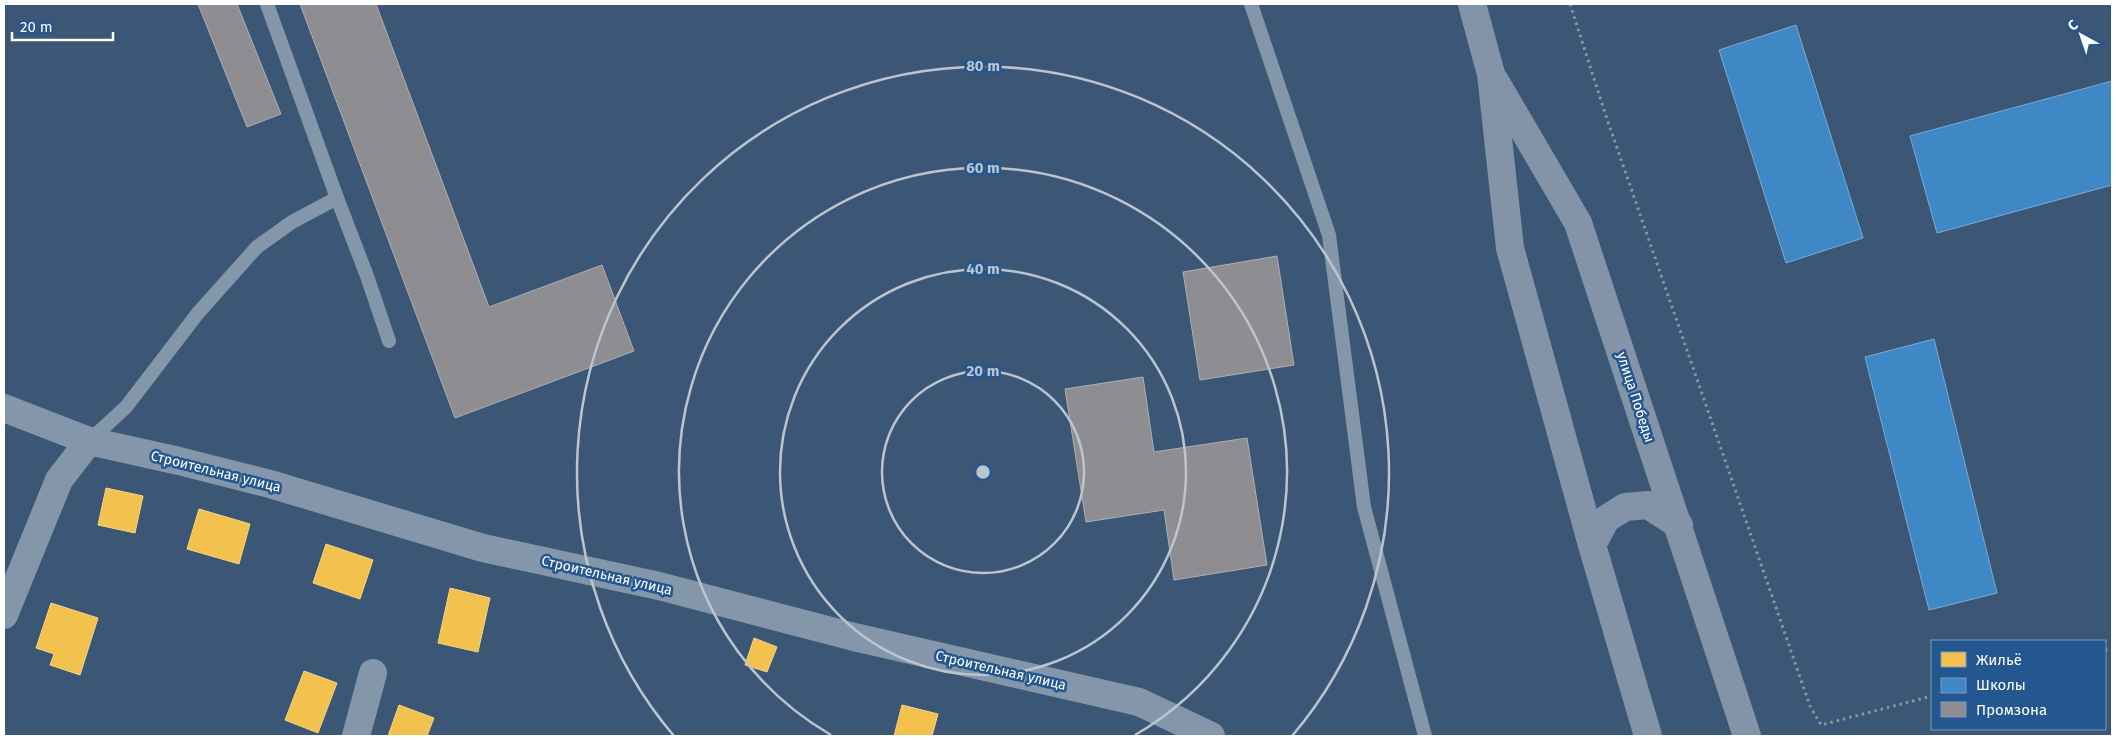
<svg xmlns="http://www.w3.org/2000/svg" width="2116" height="740" font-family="'Fira Sans',sans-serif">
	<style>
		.homes { fill: #f2c14e; stroke: #f6d483 }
		.schools { fill: #3f88c5; stroke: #79acd6 }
		.industry { fill: #8d8d92; stroke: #afafb3 }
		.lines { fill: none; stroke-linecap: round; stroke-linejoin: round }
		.path { stroke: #8497aa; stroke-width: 3; stroke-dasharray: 2.5 4; stroke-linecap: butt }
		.service { stroke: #8497aa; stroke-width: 14 }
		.minor { stroke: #8497aa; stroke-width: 28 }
		.primary { stroke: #8394a9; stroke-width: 28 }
		.ring { fill: none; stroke: #bbc4cf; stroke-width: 2.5 }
		.labels { text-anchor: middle; stroke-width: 5; stroke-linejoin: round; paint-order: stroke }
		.street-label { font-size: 14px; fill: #fff; stroke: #24568f }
		.centre { fill: #bbc4cf; stroke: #24568f; stroke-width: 2.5 }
		.ring-label { font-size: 15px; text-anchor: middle; font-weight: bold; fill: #bbc4cf; stroke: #24568f; stroke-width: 5; stroke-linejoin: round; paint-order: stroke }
	</style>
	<rect width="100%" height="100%" fill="#3c5776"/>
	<g class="homes">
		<polygon points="106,488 143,496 135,533 98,525"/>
		<polygon points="199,509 250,524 239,564 187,549"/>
		<polygon points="326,544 373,560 360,599 313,583"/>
		<polygon points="450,588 490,598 478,652 438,643"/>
		<polygon points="51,603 98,618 80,675 50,665 54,654 36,648"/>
		<polygon points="754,638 777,647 767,672 745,665"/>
		<polygon points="304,671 337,683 318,733 285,720"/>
		<polygon points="399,705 434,718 427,736 388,736"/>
		<polygon points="902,705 938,714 932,736 894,736"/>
	</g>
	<g class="schools">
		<polygon points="1796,25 1863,238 1786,263 1719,50"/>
		<polygon points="2112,81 2112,185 1937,233 1910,136"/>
		<polygon points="1934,339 1997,593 1929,610 1865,357"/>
	</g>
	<g class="industry">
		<polygon points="198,4 237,4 281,114 247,127"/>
		<polygon points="300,4 376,4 489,307 602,265 634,351 455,418"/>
		<polygon points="1277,256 1294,365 1200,380 1183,272"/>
		<polygon points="1143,377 1154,452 1247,438 1267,565 1174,580 1164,510 1086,522 1065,389"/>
	</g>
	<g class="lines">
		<g class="path">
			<polyline points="1570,4 1606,116 1810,706 1821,725 1932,696"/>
			<polyline points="2105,650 2112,648"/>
		</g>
		<g class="service">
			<polyline points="1251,4 1329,235 1364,507 1425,736"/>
			<polyline points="337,198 367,276 389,341"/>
			<polyline points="89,441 126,407 198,313 257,247 292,222 337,198 267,4"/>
		</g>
		<g class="minor">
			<polyline points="4,408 89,441 179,461 270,484 483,548 659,586 854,637 1139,702 1211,736"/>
			<polyline points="4,615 59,480 89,441"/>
			<polyline points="356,736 373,673"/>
		</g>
		<g class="primary">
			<polyline points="1472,4 1491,74 1510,248 1592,545 1648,736"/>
			<polyline points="1495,81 1578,223 1747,736"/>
			<polyline points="1592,545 1606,519 1625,507 1648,505 1679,525"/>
		</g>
	</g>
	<g class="ring">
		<circle cx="983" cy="472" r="101"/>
		<circle cx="983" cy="472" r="203"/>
		<path d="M831 735A304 304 0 1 1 1135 735"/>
		<path d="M674 736A406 406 0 1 1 1292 736"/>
	</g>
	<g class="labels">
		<g class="street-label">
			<text transform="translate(1636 397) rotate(72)" y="5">улица Победы</text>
			<text transform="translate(216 471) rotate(14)" y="5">Строительная улица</text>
			<text transform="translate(607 575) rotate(13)" y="5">Строительная улица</text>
			<text transform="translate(1001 670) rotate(13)" y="5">Строительная улица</text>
		</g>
	</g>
	<circle cx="983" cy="472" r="8" class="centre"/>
	<g class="ring-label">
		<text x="983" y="71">80 m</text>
		<text x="983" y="173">60 m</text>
		<text x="983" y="274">40 m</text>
		<text x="983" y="376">20 m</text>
	</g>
	<rect width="2116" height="740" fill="none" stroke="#ffffff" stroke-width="10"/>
	<rect x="1931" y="640" width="175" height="90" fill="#24568f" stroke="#7c9abc"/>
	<rect x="1941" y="652" width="25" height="15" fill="#f2c14e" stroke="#7c9abc"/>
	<text x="1976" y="665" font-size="15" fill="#ffffff">Жильё</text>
	<rect x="1941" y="678" width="25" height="15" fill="#3f88c5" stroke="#7c9abc"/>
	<text x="1976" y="690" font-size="15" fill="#ffffff">Школы</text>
	<rect x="1941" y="702" width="25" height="15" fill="#8d8d92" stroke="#7c9abc"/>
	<text x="1976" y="715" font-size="15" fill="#ffffff">Промзона</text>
	<g transform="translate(2081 35) rotate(320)" stroke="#24568f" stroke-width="4" paint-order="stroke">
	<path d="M0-4L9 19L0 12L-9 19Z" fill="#ffffff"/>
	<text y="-8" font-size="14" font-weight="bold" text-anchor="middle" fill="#ffffff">С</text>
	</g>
	<path d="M12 32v8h101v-8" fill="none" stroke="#ffffff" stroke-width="2.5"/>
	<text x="20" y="32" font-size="15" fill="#ffffff" stroke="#24568f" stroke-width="4" paint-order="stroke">20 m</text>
</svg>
